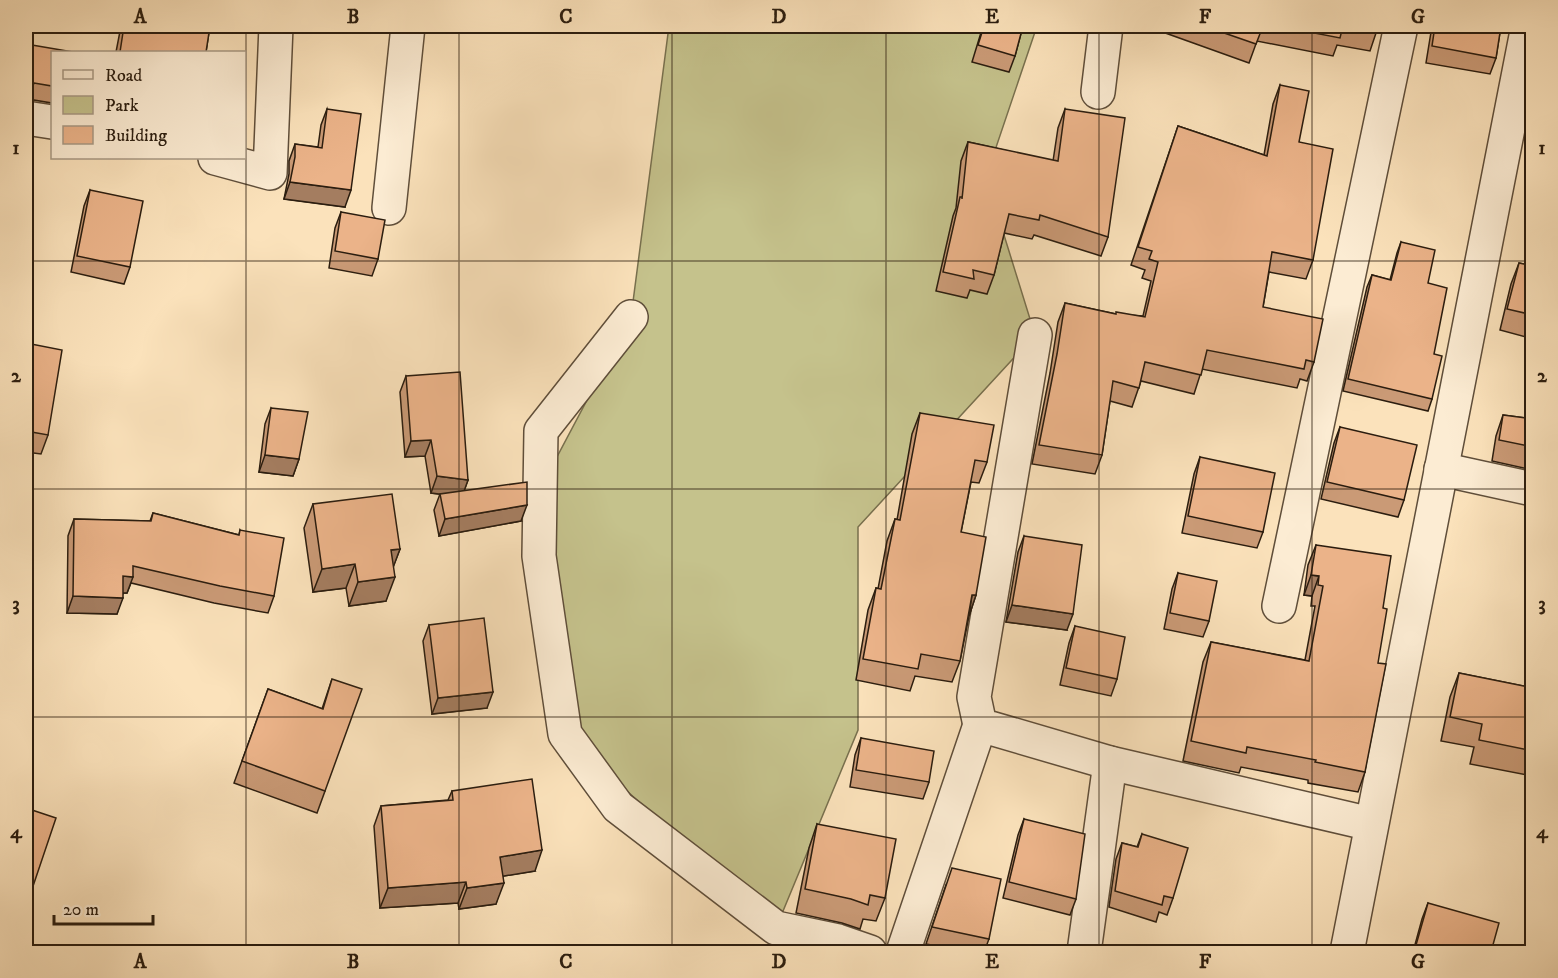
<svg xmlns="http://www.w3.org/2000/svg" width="1558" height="978" font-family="'IM FELL DW Pica',serif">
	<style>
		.green { fill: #c5c28c; stroke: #78704e; stroke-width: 1.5 }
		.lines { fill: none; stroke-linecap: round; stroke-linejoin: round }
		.minor-casing { stroke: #5f4e3a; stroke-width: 36 }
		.minor { stroke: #fcecd3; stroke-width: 33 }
		.wall { fill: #ca9a76; stroke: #2b1d0f; stroke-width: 1.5 }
		.shaded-wall { fill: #a47d60; stroke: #2b1d0f; stroke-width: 1.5 }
		.building { fill: #ebb389; stroke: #2b1d0f; stroke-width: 1.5 }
		.grid { fill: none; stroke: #2b1d0f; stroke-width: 1.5; stroke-opacity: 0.55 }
		.neatline { fill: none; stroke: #2b1d0f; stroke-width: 2 }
		.grid-label { font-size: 20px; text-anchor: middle; font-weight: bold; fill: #2b1d0f }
	</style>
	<rect width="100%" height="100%" fill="#fbe2bb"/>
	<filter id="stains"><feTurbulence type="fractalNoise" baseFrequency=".00333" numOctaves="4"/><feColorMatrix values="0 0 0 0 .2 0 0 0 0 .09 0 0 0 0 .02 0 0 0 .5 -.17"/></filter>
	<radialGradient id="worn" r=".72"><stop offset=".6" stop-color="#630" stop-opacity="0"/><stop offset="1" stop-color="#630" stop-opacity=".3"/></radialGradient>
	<polygon class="green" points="669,26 1037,26 986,177 1035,335 858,527 858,730 776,928 565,734 540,489 631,317"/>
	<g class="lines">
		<defs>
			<g id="minor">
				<polyline points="1098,92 1106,26"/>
				<polyline points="26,118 52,122"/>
				<polyline points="215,158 270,173 276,26"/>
				<polyline points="389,208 408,26"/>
				<polyline points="631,317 541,431 539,556 565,734 618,807 776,928 838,941 870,952"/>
				<polyline points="1035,335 974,697 980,725 1110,763 1371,824"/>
				<polyline points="1441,469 1532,489"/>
				<polyline points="1279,606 1401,26"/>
				<polyline points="903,952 980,725"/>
				<polyline points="1084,952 1110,763"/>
				<polyline points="1347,952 1528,26"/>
			</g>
		</defs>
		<use href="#minor" class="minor-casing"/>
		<use href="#minor" class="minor"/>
	</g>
	<g class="wall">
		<polygon points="121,26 210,26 206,52 116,52"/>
		<polygon points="983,26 1023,26 1015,56 1009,72 972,62"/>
		<polygon points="1159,26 1378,26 1376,33 1370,51 1337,45 1333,56 1257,41 1249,63 1157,30"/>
		<polygon points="1432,26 1501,26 1496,58 1490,74 1426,63"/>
		<polygon points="26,44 52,52 52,103 28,99"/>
		<polygon points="1280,85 1299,142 1313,260 1306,279 1269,272 1263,307 1314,362 1307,381 1300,379 1297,388 1202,369 1194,394 1141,381 1132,407 1110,401 1102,455 1095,474 1032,464 1050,373 1058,322 1065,303 1116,314 1143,316 1151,281 1142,278 1145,270 1131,265 1178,126 1264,155 1273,104"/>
		<polygon points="327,109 345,207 284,199 289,174 289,161 295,144 318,147 321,125"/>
		<polygon points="1065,109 1108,237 1101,256 1034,235 1032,239 1004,233 994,275 987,294 970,290 967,298 936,291 953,216 956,208 961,161 968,142 1053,161 1058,128"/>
		<polygon points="90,190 130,267 124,284 71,272 84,206"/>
		<polygon points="341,212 378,259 372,276 329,268 335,228"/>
		<polygon points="1401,242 1428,283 1434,354 1432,399 1428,411 1343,391 1367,287 1372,275 1390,280 1397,253"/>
		<polygon points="1519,263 1533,266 1533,339 1500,330 1511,284"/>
		<polygon points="26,343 48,435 41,454 26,452"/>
		<polygon points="406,376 468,480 464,491 521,521 439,536 434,510 440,494 431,493 425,456 405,457 400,392"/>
		<polygon points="271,408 299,459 293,476 259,472 265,424"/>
		<polygon points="920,413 987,462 979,483 971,482 961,532 976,595 969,616 960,661 952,682 915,676 910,691 856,680 868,610 876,588 878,589 887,541 895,519 897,520 912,434"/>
		<polygon points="1503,415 1533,419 1533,470 1492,461 1496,436"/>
		<polygon points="1340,427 1404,500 1398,517 1321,499 1334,443"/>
		<polygon points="1200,457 1263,532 1257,548 1182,533 1194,474"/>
		<polygon points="313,504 400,549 393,567 386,601 349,606 346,588 313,592 304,528"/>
		<polygon points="153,513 239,535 240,530 274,596 268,613 214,603 131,583 127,593 123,593 117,614 67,613 68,536 74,519 150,521"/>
		<polygon points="1024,536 1067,630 1006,622 1018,552"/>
		<polygon points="1316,545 1383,608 1365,772 1358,792 1308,783 1308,780 1241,767 1239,773 1183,761 1203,662 1211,642 1305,660 1315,606 1311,606 1312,596 1304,595 1308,565"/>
		<polygon points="1178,573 1209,621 1203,637 1164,629 1172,589"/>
		<polygon points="429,625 487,708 432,714 423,641"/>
		<polygon points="1075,626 1117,679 1111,696 1060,685 1069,643"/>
		<polygon points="1459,673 1533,688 1533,776 1470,764 1474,747 1441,741 1450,697"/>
		<polygon points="332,679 325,791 317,813 234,783 268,689 322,709"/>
		<polygon points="861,738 929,782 923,799 850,787 855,755"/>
		<polygon points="452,791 535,871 503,876 496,904 459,909 458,903 380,908 374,826 381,806 448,800"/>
		<polygon points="1024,819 1076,899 1070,915 1003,898 1018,835"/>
		<polygon points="817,824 885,898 876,921 863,919 860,929 842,923 796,913 809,848"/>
		<polygon points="1142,834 1173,898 1167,915 1159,912 1156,922 1109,907 1116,859 1122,843 1137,847"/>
		<polygon points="946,885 989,939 984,952 968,952 926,944"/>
		<polygon points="1428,903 1491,952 1413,952 1422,919"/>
	</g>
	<g class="shaded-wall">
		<polygon points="34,83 28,99 26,100 26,84"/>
		<polygon points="290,182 351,190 345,207 284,199"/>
		<polygon points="431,440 425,456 405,457 411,441"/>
		<polygon points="265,455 299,459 293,476 259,472"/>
		<polygon points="437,476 468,480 462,497 431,493"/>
		<polygon points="527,505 521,521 439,536 445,519"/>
		<polygon points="400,549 391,573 391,550"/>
		<polygon points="355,564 346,588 313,592 322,569"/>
		<polygon points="1311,575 1319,576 1312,596 1304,595"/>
		<polygon points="123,576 133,577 127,593 117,593"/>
		<polygon points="395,577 386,601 349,606 358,582"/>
		<polygon points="972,595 976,595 969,616"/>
		<polygon points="73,596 123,598 117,614 67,613"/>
		<polygon points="1012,605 1073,614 1067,630 1006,622"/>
		<polygon points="493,692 487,708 432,714 438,698"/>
		<polygon points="542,850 535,871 492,878 500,857"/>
		<polygon points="466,882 458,903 380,908 388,888"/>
		<polygon points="504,883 496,904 459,909 467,888"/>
	</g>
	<g class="building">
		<polygon points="124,26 210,26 206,52 120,52"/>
		<polygon points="984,26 1023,26 1015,56 978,45"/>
		<polygon points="1204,26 1263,26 1256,44"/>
		<polygon points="1278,26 1378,26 1376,33 1343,26 1340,38"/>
		<polygon points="1435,26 1501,26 1496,58 1432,46"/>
		<polygon points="26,44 73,52 52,52 52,86 34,83 26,84"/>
		<polygon points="1280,85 1309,91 1299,142 1333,149 1313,260 1272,252 1263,307 1323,319 1314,362 1306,360 1304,369 1207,350 1201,375 1145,362 1139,388 1113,381 1102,455 1039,445 1057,354 1065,303 1116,314 1116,312 1145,317 1158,262 1149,259 1152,251 1138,247 1178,126 1267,156"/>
		<polygon points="327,109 361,114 351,190 290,182 295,157 295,144 322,148"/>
		<polygon points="1065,109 1125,118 1108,237 1040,215 1039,220 1009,214 994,275 973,270 974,279 943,272 960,197 962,197 962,199 968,142 1058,161"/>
		<polygon points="90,190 143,201 130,267 77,256"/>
		<polygon points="341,212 385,220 378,259 335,251"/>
		<polygon points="1401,242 1435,250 1428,283 1447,288 1434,354 1442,356 1432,399 1348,379 1372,275 1391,280"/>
		<polygon points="1519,263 1533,266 1533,315 1507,309"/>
		<polygon points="26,343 62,350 48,435 26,431"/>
		<polygon points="460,372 468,480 437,476 431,440 411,441 406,376"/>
		<polygon points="271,408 308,412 299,459 265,455"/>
		<polygon points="920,413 994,425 987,462 975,460 961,532 986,537 976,595 972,595 960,661 921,654 918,669 863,659 876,588 881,589 895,519 900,520"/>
		<polygon points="1503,415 1533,419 1533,447 1499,440"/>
		<polygon points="1340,427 1417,445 1404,500 1327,482"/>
		<polygon points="1200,457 1275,473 1263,532 1188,516"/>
		<polygon points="527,482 527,505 445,519 440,494"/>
		<polygon points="392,494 400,549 391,550 395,577 358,582 355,564 322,569 313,504"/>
		<polygon points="153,513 239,535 240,530 284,538 274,596 220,586 133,566 133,577 123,576 123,598 73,596 74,519 151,521"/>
		<polygon points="1024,536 1082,545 1073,614 1012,605"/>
		<polygon points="1316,545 1391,556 1383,608 1387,609 1378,663 1386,664 1365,772 1315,762 1316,760 1247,747 1246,753 1191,741 1211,642 1309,661 1323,586 1318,585 1319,576 1311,575"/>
		<polygon points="1178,573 1217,581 1209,621 1170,613"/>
		<polygon points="484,618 493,692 438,698 429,625"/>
		<polygon points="1075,626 1125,637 1117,679 1066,668"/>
		<polygon points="1459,673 1533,688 1533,751 1479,740 1482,724 1450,717"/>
		<polygon points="332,679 362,689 325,791 242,761 268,689 323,709"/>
		<polygon points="861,738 934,751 929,782 856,770"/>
		<polygon points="532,779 542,850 500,857 504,883 467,888 466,882 388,888 381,806 453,800 452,791"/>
		<polygon points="26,808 56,818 26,907"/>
		<polygon points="1024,819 1085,834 1076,899 1009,882"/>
		<polygon points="817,824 896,839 885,898 870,895 868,905 851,899 805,889"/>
		<polygon points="1142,834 1188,848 1173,898 1164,896 1162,905 1115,891 1122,843 1138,847"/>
		<polygon points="952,868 1001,879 989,939 932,927"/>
		<polygon points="1428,903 1499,923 1491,952 1414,952"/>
	</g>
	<path class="grid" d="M246 26V952M459 26V952M672 26V952M886 26V952M1099 26V952M1312 26V952M26 261H1532M26 489H1532M26 717H1532"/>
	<rect width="1558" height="978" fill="none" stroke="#fbe2bb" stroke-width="66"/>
	<rect x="51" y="51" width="195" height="108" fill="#fcecd3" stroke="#a89985" stroke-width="1.5"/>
	<rect x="63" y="70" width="30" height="9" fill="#fcecd3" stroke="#a89985" stroke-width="1.5"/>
	<text x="105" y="81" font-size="18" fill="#2b1d0f">Road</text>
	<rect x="63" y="96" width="30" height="18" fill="#c5c28c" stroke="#a89985" stroke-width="1.5"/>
	<text x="105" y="111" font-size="18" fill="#2b1d0f">Park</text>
	<rect x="63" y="126" width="30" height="18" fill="#ebb389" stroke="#a89985" stroke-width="1.5"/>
	<text x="105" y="141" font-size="18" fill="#2b1d0f">Building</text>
	<path d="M54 915v9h99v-9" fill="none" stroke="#2b1d0f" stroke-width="3"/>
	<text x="63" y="915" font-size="18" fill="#2b1d0f" stroke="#fcecd3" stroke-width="4.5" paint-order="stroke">20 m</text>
	<rect x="33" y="33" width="1492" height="912" class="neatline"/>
	<g class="grid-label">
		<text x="140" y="23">A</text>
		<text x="353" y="23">B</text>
		<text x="566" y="23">C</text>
		<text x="779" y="23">D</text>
		<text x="992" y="23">E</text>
		<text x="1205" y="23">F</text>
		<text x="1418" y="23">G</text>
		<text x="16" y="154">1</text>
		<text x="1542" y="154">1</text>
		<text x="16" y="382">2</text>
		<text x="1542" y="382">2</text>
		<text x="16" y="610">3</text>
		<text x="1542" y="610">3</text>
		<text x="16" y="838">4</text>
		<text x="1542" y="838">4</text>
		<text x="140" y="968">A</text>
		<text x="353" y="968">B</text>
		<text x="566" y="968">C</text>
		<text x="779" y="968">D</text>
		<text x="992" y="968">E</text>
		<text x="1205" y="968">F</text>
		<text x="1418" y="968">G</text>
	</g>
	<rect width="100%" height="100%" filter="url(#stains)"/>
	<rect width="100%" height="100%" fill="url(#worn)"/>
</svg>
